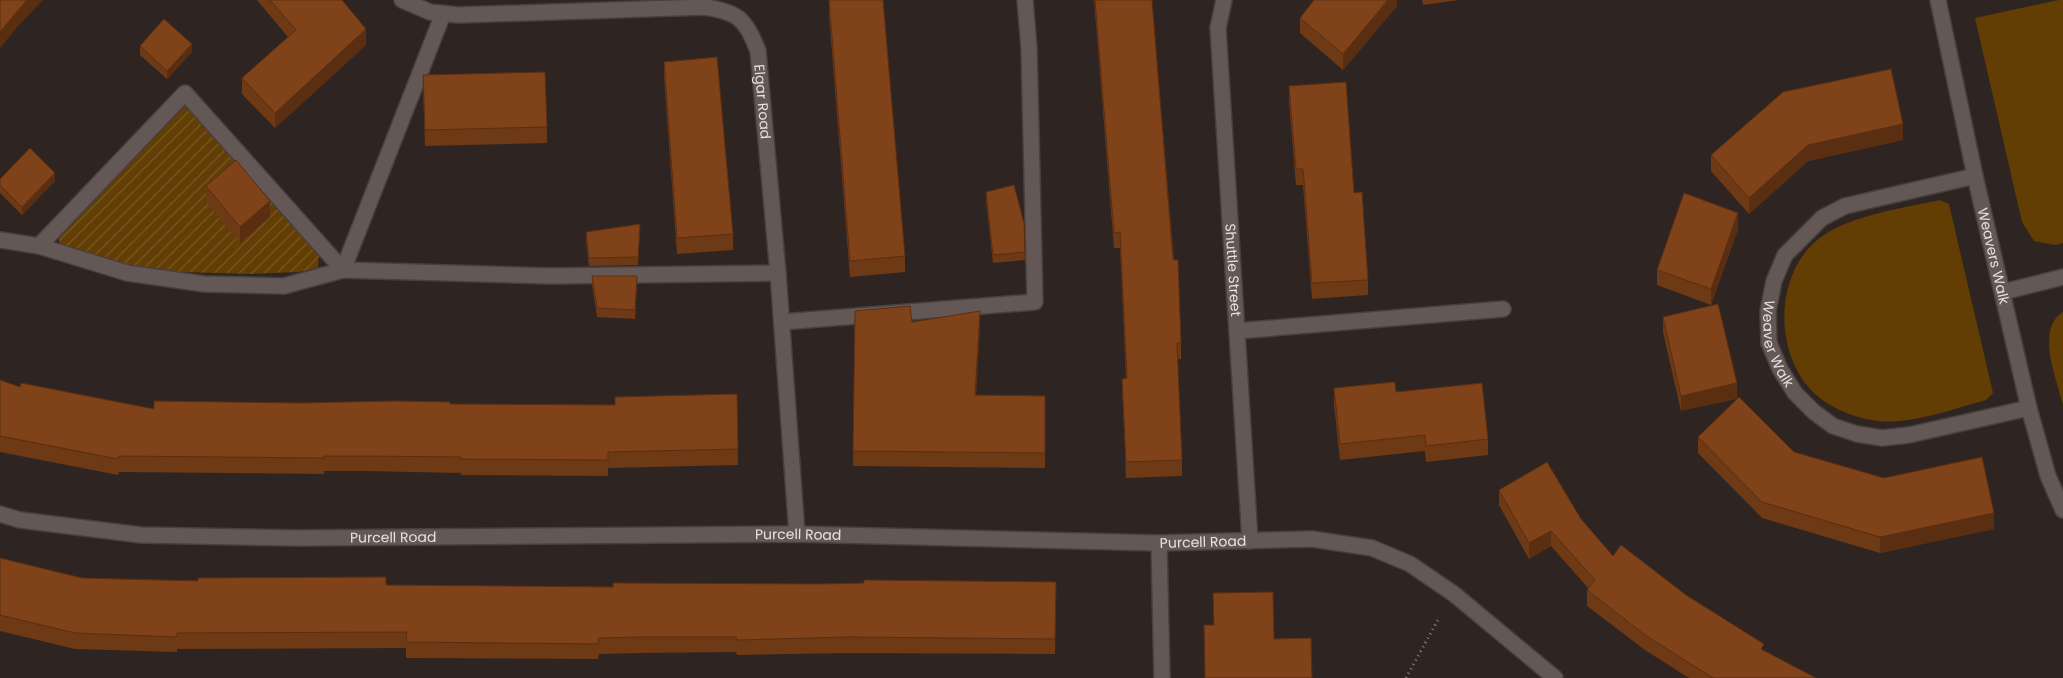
<svg xmlns="http://www.w3.org/2000/svg" width="2063" height="678" font-family="Poppins,sans-serif">
	<style>
		.grass { fill: #623d04 }
		.garden { fill: url(#garden-furrows) }
		.lines { fill: none; stroke-linecap: round; stroke-linejoin: round }
		.lane-casing { stroke: #48403e; stroke-width: 18 }
		.street-casing { stroke: #48403e; stroke-width: 18 }
		.path { stroke: #88807e; stroke-width: 3; stroke-dasharray: 1 4; stroke-linecap: butt }
		.lane { stroke: #645856; stroke-width: 15 }
		.street { stroke: #645856; stroke-width: 15 }
		.wall { fill: #6e3915 }
		.shaded-wall { fill: #5a2e11 }
		.building { fill: #804218; stroke: #5a2e11 }
		.labels { text-anchor: middle; stroke-width: 5; stroke-linejoin: round; paint-order: stroke }
		.street-label { font-size: 14px; fill: #e6e0de; stroke: #130f0e }
	</style>
	<defs>
		<pattern id="garden-furrows" width="10" height="10" patternUnits="userSpaceOnUse" patternTransform="scale(1.25)"><rect width="10" height="10" fill="#623d04"/><path d="M-1 1l2-2M0 10L10 0M9 11l2-2" fill="none" stroke="#785928"/></pattern>
	</defs>
	<rect width="100%" height="100%" fill="#2e2523"/>
	<g class="grass">
		<polygon points="2059,0 2063,0 2063,243 2055,245 2034,241 2022,222 1975,18"/>
		<path d="M1940 200 1949 204 1993 393 1986 400C1953 409 1905 427 1871 420 1850 416 1826 406 1811 390 1773 349 1775 271 1821 237 1852 215 1903 208 1940 200Z"/>
		<path d="M2063 312V405C2057 379 2035 329 2063 312Z"/>
	</g>
	<polygon class="garden" points="184,102 319,254 318,268 299,272 249,274 147,271 61,253 58,233"/>
	<g class="lines">
		<defs>
			<g id="lane">
				<polyline points="0,240 39,246 185,93 343,270 550,276 778,273"/>
				<polyline points="39,246 127,273 204,284 284,286 343,270 443,14"/>
				<polyline points="782,322 1035,302 1029,48 1025,0"/>
				<polyline points="1237,331 1503,309"/>
				<polyline points="1159,543 1162,678"/>
			</g>
			<g id="street">
				<path id="s1" d="M402 0 430 12 458 15 705 7C738 12 746 19 758 51L778 273 797 534"/>
				<path id="s2" d="M1224 0 1218 28 1250 541"/>
				<path id="s3" d="M1938 0 1975 176 2029 408 2048 476 2063 510"/>
				<path id="s4" d="M1975 176 1845 206 1822 218 1785 255 1774 281 1768 311 1769 343 1780 369 1795 393 1814 412 1833 426 1857 434 1882 438 1909 435 2029 408"/>
				<polyline points="2003,292 2063,277"/>
				<path id="s5" d="M0 514 20 520 141 535 298 538 797 534 1159 543 1312 539 1372 548 1410 564 1454 594 1555 678"/>
			</g>
		</defs>
		<use href="#lane" class="lane-casing"/>
		<use href="#street" class="street-casing"/>
		<polyline class="path" points="1406,678 1439,618"/>
		<use href="#lane" class="lane"/>
		<use href="#street" class="street"/>
	</g>
	<g class="wall">
		<polygon points="257,0 342,0 366,45 275,128 242,94 242,78 288,37"/>
		<polygon points="829,0 905,256 905,272 850,277 829,15"/>
		<polygon points="1094,0 1152,0 1181,343 1181,359 1177,359 1182,460 1182,476 1126,478 1122,379 1126,379 1120,248 1114,248"/>
		<polygon points="1397,0 1397,6 1343,70 1300,33 1300,18"/>
		<polygon points="1422,0 1459,0 1423,5"/>
		<polygon points="140,46 192,52 167,79 140,55"/>
		<polygon points="664,62 733,234 733,250 677,254 664,77"/>
		<polygon points="1289,86 1354,193 1368,280 1368,295 1312,299 1303,185 1296,185 1289,102"/>
		<polygon points="423,90 547,127 547,143 425,146"/>
		<polygon points="1903,140 1808,161 1749,214 1711,171 1711,155"/>
		<polygon points="0,179 55,181 22,215 0,193"/>
		<polygon points="206,186 270,217 240,243 206,202"/>
		<polygon points="986,192 1024,223 1025,260 993,263 986,201"/>
		<polygon points="1738,229 1711,305 1657,285 1657,270"/>
		<polygon points="586,232 640,232 638,265 589,266 586,241"/>
		<polygon points="592,276 637,284 635,319 597,317 592,285"/>
		<polygon points="1718,304 1681,411 1663,332 1663,317"/>
		<polygon points="855,311 912,322 980,326 976,395 1045,396 1045,468 853,466"/>
		<polygon points="0,380 20,387 154,409 450,404 615,405 737,394 738,465 608,468 608,476 461,475 461,473 366,471 324,471 324,474 119,472 118,475 0,452"/>
		<polygon points="1334,388 1396,392 1488,439 1488,455 1426,462 1425,451 1340,460 1334,404"/>
		<polygon points="1698,437 1794,452 1994,529 1880,553 1762,518 1698,453"/>
		<polygon points="1499,490 1581,519 1613,556 1686,595 1764,651 1816,678 1689,678 1645,650 1587,606 1587,590 1588,588 1551,546 1529,559 1499,505"/>
		<polygon points="0,558 82,578 386,585 613,587 1056,582 1055,654 848,653 737,655 736,652 640,653 599,654 598,659 406,658 406,648 177,649 177,652 75,649 0,631"/>
	</g>
	<g class="shaded-wall">
		<polygon points="27,0 43,0 19,25 0,48 0,32"/>
		<polygon points="1388,0 1397,0 1397,6 1343,70 1343,54"/>
		<polygon points="366,29 366,45 275,128 275,113"/>
		<polygon points="192,44 192,52 167,79 167,71"/>
		<polygon points="1903,124 1903,140 1808,161 1749,214 1749,198 1808,145"/>
		<polygon points="55,173 55,181 22,215 22,207"/>
		<polygon points="270,201 270,217 240,243 240,227"/>
		<polygon points="1738,213 1738,229 1711,305 1711,289"/>
		<polygon points="980,311 980,326 975,410 975,395"/>
		<polygon points="1737,383 1737,399 1681,411 1681,396"/>
		<polygon points="1994,513 1994,529 1880,553 1880,537"/>
		<polygon points="1551,531 1551,546 1529,559 1529,543"/>
	</g>
	<g class="building">
		<polygon points="0,0 27,0 0,32"/>
		<polygon points="270,0 342,0 366,29 275,113 242,78 296,30"/>
		<polygon points="829,0 883,0 905,256 850,261"/>
		<polygon points="1095,0 1152,0 1173,260 1178,260 1181,343 1177,343 1182,460 1126,462 1122,379 1127,378 1120,232 1114,233"/>
		<polygon points="1314,0 1388,0 1343,54 1300,18"/>
		<polygon points="164,19 192,44 167,71 140,46"/>
		<polygon points="717,57 733,234 677,238 664,62"/>
		<polygon points="1891,69 1903,124 1808,145 1749,198 1711,155 1783,92"/>
		<polygon points="545,72 547,127 425,130 423,75"/>
		<polygon points="1346,82 1354,193 1362,192 1368,280 1312,283 1303,169 1296,169 1289,86"/>
		<polygon points="30,148 55,173 22,207 0,185 0,179"/>
		<polygon points="236,160 270,201 240,227 206,186"/>
		<polygon points="1014,185 1024,223 1025,252 993,255 986,192"/>
		<polygon points="1684,193 1738,213 1711,289 1657,270"/>
		<polygon points="640,224 638,257 589,258 586,232"/>
		<polygon points="592,276 637,276 635,310 597,308"/>
		<polygon points="1718,304 1737,383 1681,396 1663,317"/>
		<polygon points="910,306 912,322 980,311 975,395 1045,396 1045,453 853,451 855,311"/>
		<polygon points="0,380 20,387 21,383 154,409 154,401 301,403 394,401 450,402 450,404 615,405 615,397 737,394 738,449 608,452 608,460 461,459 461,457 366,456 324,456 324,458 119,456 118,459 0,436"/>
		<polygon points="1395,382 1396,392 1482,383 1488,439 1426,446 1425,435 1340,444 1334,388"/>
		<polygon points="1739,397 1794,452 1884,478 1982,457 1994,513 1880,537 1762,502 1698,437"/>
		<polygon points="1547,462 1581,519 1613,556 1621,545 1686,595 1764,644 1761,649 1816,678 1713,678 1645,635 1587,590 1595,580 1551,531 1529,543 1499,490"/>
		<polygon points="0,558 82,578 198,581 198,578 386,577 386,585 613,587 613,583 821,584 864,583 864,580 1056,582 1055,639 848,637 737,640 736,637 640,637 599,638 598,644 406,642 407,632 177,633 177,637 75,633 0,615"/>
		<polygon points="1273,592 1274,639 1311,638 1312,678 1205,678 1204,625 1214,625 1213,593"/>
	</g>
	<g class="labels">
		<g class="street-label">
			<text dy="5" stroke="none"><textPath href="#s1" startOffset="431">Elgar Road</textPath></text>
			<text dy="5" stroke="none"><textPath href="#s3" startOffset="262">Weavers Walk</textPath></text>
			<text dy="5" stroke="none"><textPath href="#s2" startOffset="271">Shuttle Street</textPath></text>
			<text dy="5" stroke="none"><textPath href="#s4" startOffset="305">Weaver Walk</textPath></text>
			<text dy="5" stroke="none"><textPath href="#s5" startOffset="800">Purcell Road</textPath></text>
			<text dy="5" stroke="none"><textPath href="#s5" startOffset="395">Purcell Road</textPath></text>
			<text dy="5" stroke="none"><textPath href="#s5" startOffset="1205">Purcell Road</textPath></text>
		</g>
	</g>
</svg>
